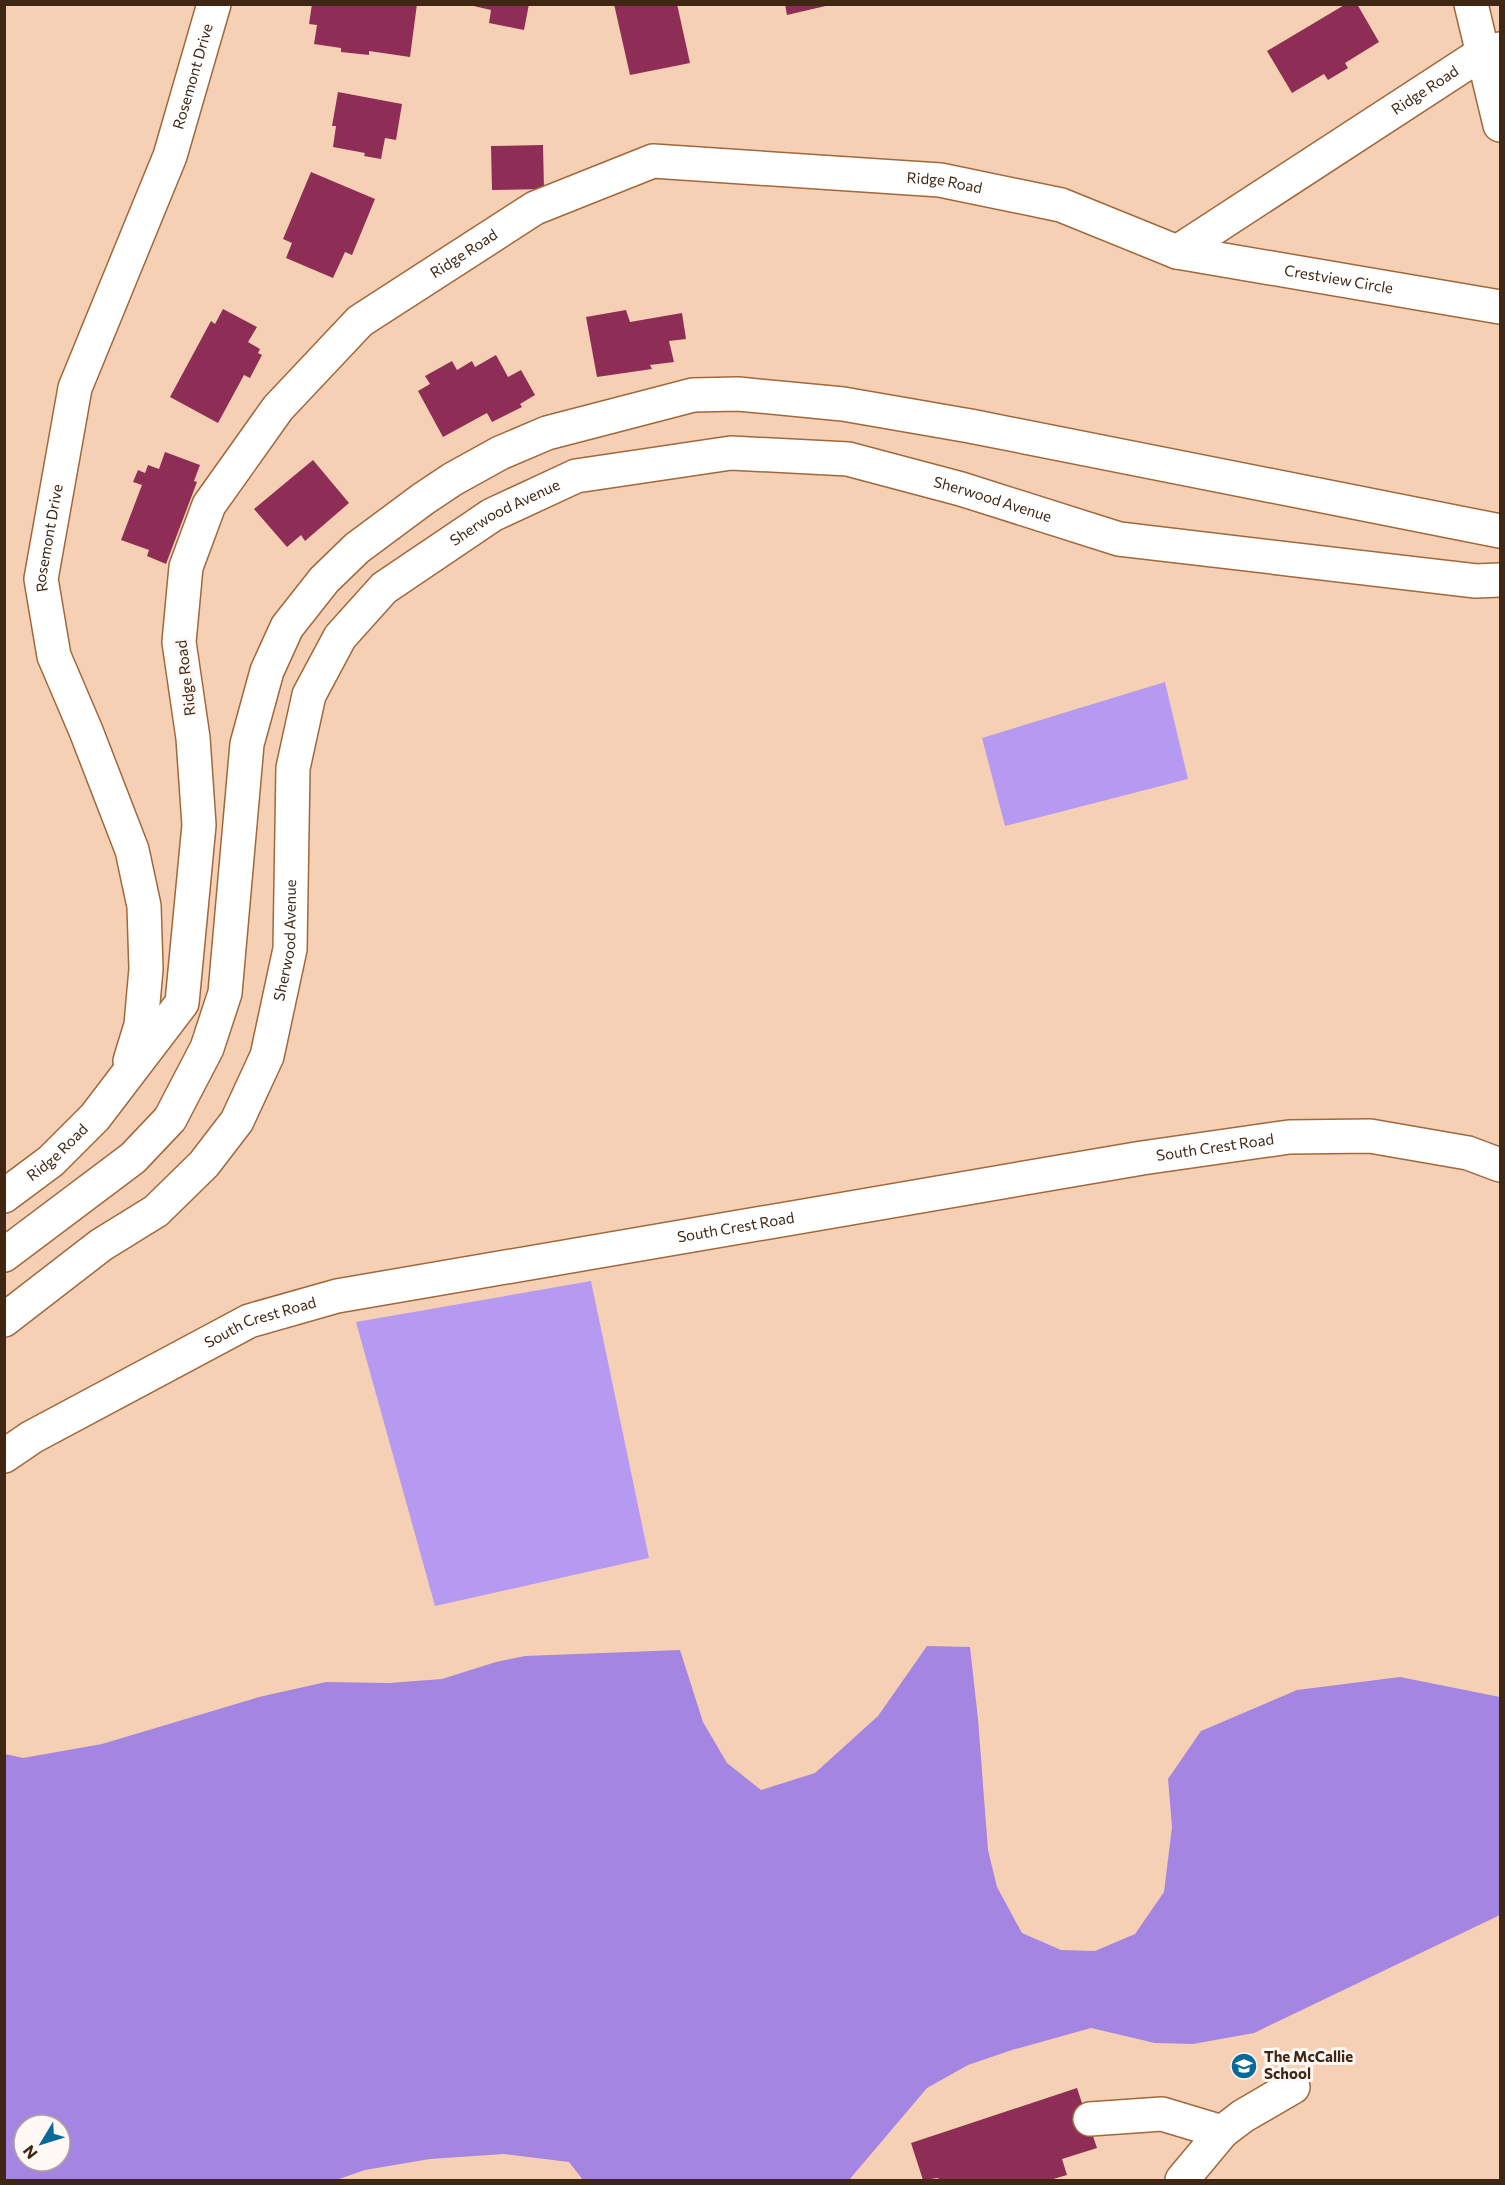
<svg xmlns="http://www.w3.org/2000/svg" width="1505" height="2185" font-family="Commissioner,sans-serif">
	<style>
		.green { fill: #b69af2 }
		.forest { fill: #a485e1; fill-rule: evenodd }
		.building { fill: #8e2e56 }
		.lines { fill: none; stroke-linecap: round; stroke-linejoin: round }
		.street-casing { stroke: #a0683b; stroke-width: 36 }
		.street { stroke: #fff; stroke-width: 33 }
		.labels { text-anchor: middle; stroke-width: 6; stroke-linejoin: round; paint-order: stroke }
		.street-label { font-size: 15px; fill: #3f2714; stroke: #fff8f4 }
		.poi-label { font-size: 15px; font-weight: bold; fill: #3f2714; stroke: #fff8f4; text-anchor: start }
	</style>
	<rect width="100%" height="100%" fill="#f6d0b5"/>
	<g class="green">
		<polygon points="1165,682 1188,779 1005,826 982,738"/>
		<polygon points="591,1281 649,1558 435,1606 356,1322"/>
	</g>
	<path class="forest" d="M927 1646 970 1647 978 1719 988 1850 997 1887 1022 1933 1061 1950 1095 1951 1135 1934 1164 1892 1172 1827 1168 1779 1201 1731 1297 1690 1400 1677 1500 1697V1915L1254 2033 1193 2044 1155 2043 1091 2028 1012 2050 968 2065 927 2088 849 2180H583L569 2162 504 2154 430 2159 365 2170 336 2180H5V1754L23 1758 102 1744 259 1697 326 1682 389 1683 442 1679 496 1662 525 1656 680 1650 703 1722 727 1763 761 1790 815 1773 878 1716ZM24 2125H60V2161H24Z"/>
	<g class="building">
		<polygon points="312,4 417,4 410,57 369,51 369,55 341,52 341,48 314,44 317,25 309,24"/>
		<polygon points="465,4 529,4 524,30 489,23 491,10"/>
		<polygon points="614,4 677,4 690,63 630,75"/>
		<polygon points="785,4 830,4 830,5 787,15"/>
		<polygon points="1346,4 1357,4 1379,42 1345,63 1348,68 1328,80 1324,74 1292,93 1267,51"/>
		<polygon points="338,92 402,104 396,140 385,138 381,159 364,156 365,153 333,147 336,126 332,126"/>
		<polygon points="543,145 544,189 492,190 491,146"/>
		<polygon points="311,172 375,199 352,255 345,252 333,278 286,258 292,243 283,239"/>
		<polygon points="223,309 257,327 248,342 260,349 258,353 262,355 250,378 244,375 218,423 170,397 211,321 215,324"/>
		<polygon points="626,310 630,322 682,313 686,339 669,341 674,362 650,365 652,369 597,377 586,317"/>
		<polygon points="496,355 508,377 521,370 535,395 520,404 522,407 492,422 487,413 443,437 418,391 430,384 425,376 452,361 457,370 472,361 475,367"/>
		<polygon points="165,452 200,465 194,481 197,482 166,564 147,556 149,550 121,540 142,485 133,482 138,470 145,473 148,465 159,469"/>
		<polygon points="313,460 349,503 305,541 301,535 287,547 254,509"/>
		<polygon points="1077,2088 1097,2148 1062,2159 1067,2175 1050,2180 939,2180 938,2178 923,2180 911,2143"/>
	</g>
	<g class="lines">
		<defs>
			<g id="street">
				<polyline points="1471,4 1500,125"/>
				<path id="s1" d="M1177 252 1500 307"/>
				<path id="s2" d="M130 1061 141 1025 146 969 144 906 132 850 86 731 54 656 41 579 75 388 170 156 214 4"/>
				<path id="s3" d="M4 1196 51 1161 95 1117 182 1003 199 825 193 738 179 642 186 567 209 505 278 408 360 321 535 208 653 161 940 180 1061 205 1177 252 1484 52 1500 49"/>
				<polyline points="4,1255 133,1158 170,1119 207,1048 225,993 247,744 267,671 287,627 324,580 357,548 423,499 453,479 500,453 547,433 693,395 738,394 843,404 970,426 1500,531"/>
				<path id="s4" d="M4 1320 101 1245 156 1211 204 1164 237 1121 267 1056 290 949 293 768 309 695 340 637 384 588 492 515 576 476 731 453 848 459 961 489 1119 539 1476 581 1500 580"/>
				<path id="s5" d="M4 1456 32 1437 249 1321 337 1296 1142 1158 1289 1137 1370 1136 1468 1153 1500 1165"/>
				<polyline points="1090,2119 1162,2114 1222,2132 1243,2116 1293,2087"/>
				<polyline points="1182,2180 1222,2132"/>
			</g>
		</defs>
		<use href="#street" class="street-casing"/>
		<use href="#street" class="street"/>
	</g>
	<defs>
		<symbol id="school-disc" viewBox="-11 -11 22 22"><circle r="9.5" fill="#096a99" stroke="#fff8f4"/><path d="M0-5L7-2L0 1L-7-2ZM-4 1L0 2.5L4 1V4Q0 6-4 4Z" fill="#fff"/></symbol>
	</defs>
	<g fill-rule="evenodd">
		<use href="#school-disc" x="1229" y="2051" width="30" height="30"/>
	</g>
	<g class="labels">
		<g class="street-label">
			<text dy="5" stroke="none"><textPath href="#s2" startOffset="1029">Rosemont Drive</textPath></text>
			<text dy="5" stroke="none"><textPath href="#s3" startOffset="2175">Ridge Road</textPath></text>
			<text dy="5" stroke="none"><textPath href="#s3" startOffset="1635">Ridge Road</textPath></text>
			<text dy="5" stroke="none"><textPath href="#s3" startOffset="1131">Ridge Road</textPath></text>
			<text dy="5" stroke="none"><textPath href="#s1" startOffset="164">Crestview Circle</textPath></text>
			<text dy="5" stroke="none"><textPath href="#s4" startOffset="1524">Sherwood Avenue</textPath></text>
			<text dy="5" stroke="none"><textPath href="#s4" startOffset="1020">Sherwood Avenue</textPath></text>
			<text dy="5" stroke="none"><textPath href="#s2" startOffset="543">Rosemont Drive</textPath></text>
			<text transform="translate(186 678) rotate(-97)" y="5">Ridge Road</text>
			<text dy="5" stroke="none"><textPath href="#s4" startOffset="498">Sherwood Avenue</textPath></text>
			<text dy="5" stroke="none"><textPath href="#s5" startOffset="1262">South Crest Road</textPath></text>
			<text dy="5" stroke="none"><textPath href="#s3" startOffset="69">Ridge Road</textPath></text>
			<text dy="5" stroke="none"><textPath href="#s5" startOffset="776">South Crest Road</textPath></text>
			<text dy="5" stroke="none"><textPath href="#s5" startOffset="290">South Crest Road</textPath></text>
		</g>
		<g class="poi-label">
			<text x="1264" y="2062">The McCallie<tspan x="1264" dy="17">School</tspan></text>
		</g>
	</g>
	<rect width="1505" height="2185" fill="none" stroke="#3f2714" stroke-width="12"/>
	<g transform="translate(42 2143) rotate(232)"><circle r="28" fill="#fff8f4" stroke="#b2a49a" stroke-width="1.5"/>
	<path d="M0-4.5L10 22L0 15L-10 22Z" fill="#096a99"/>
	<text y="-9" font-size="16" font-weight="bold" text-anchor="middle" fill="#3f2714">N</text>
	</g>
</svg>
